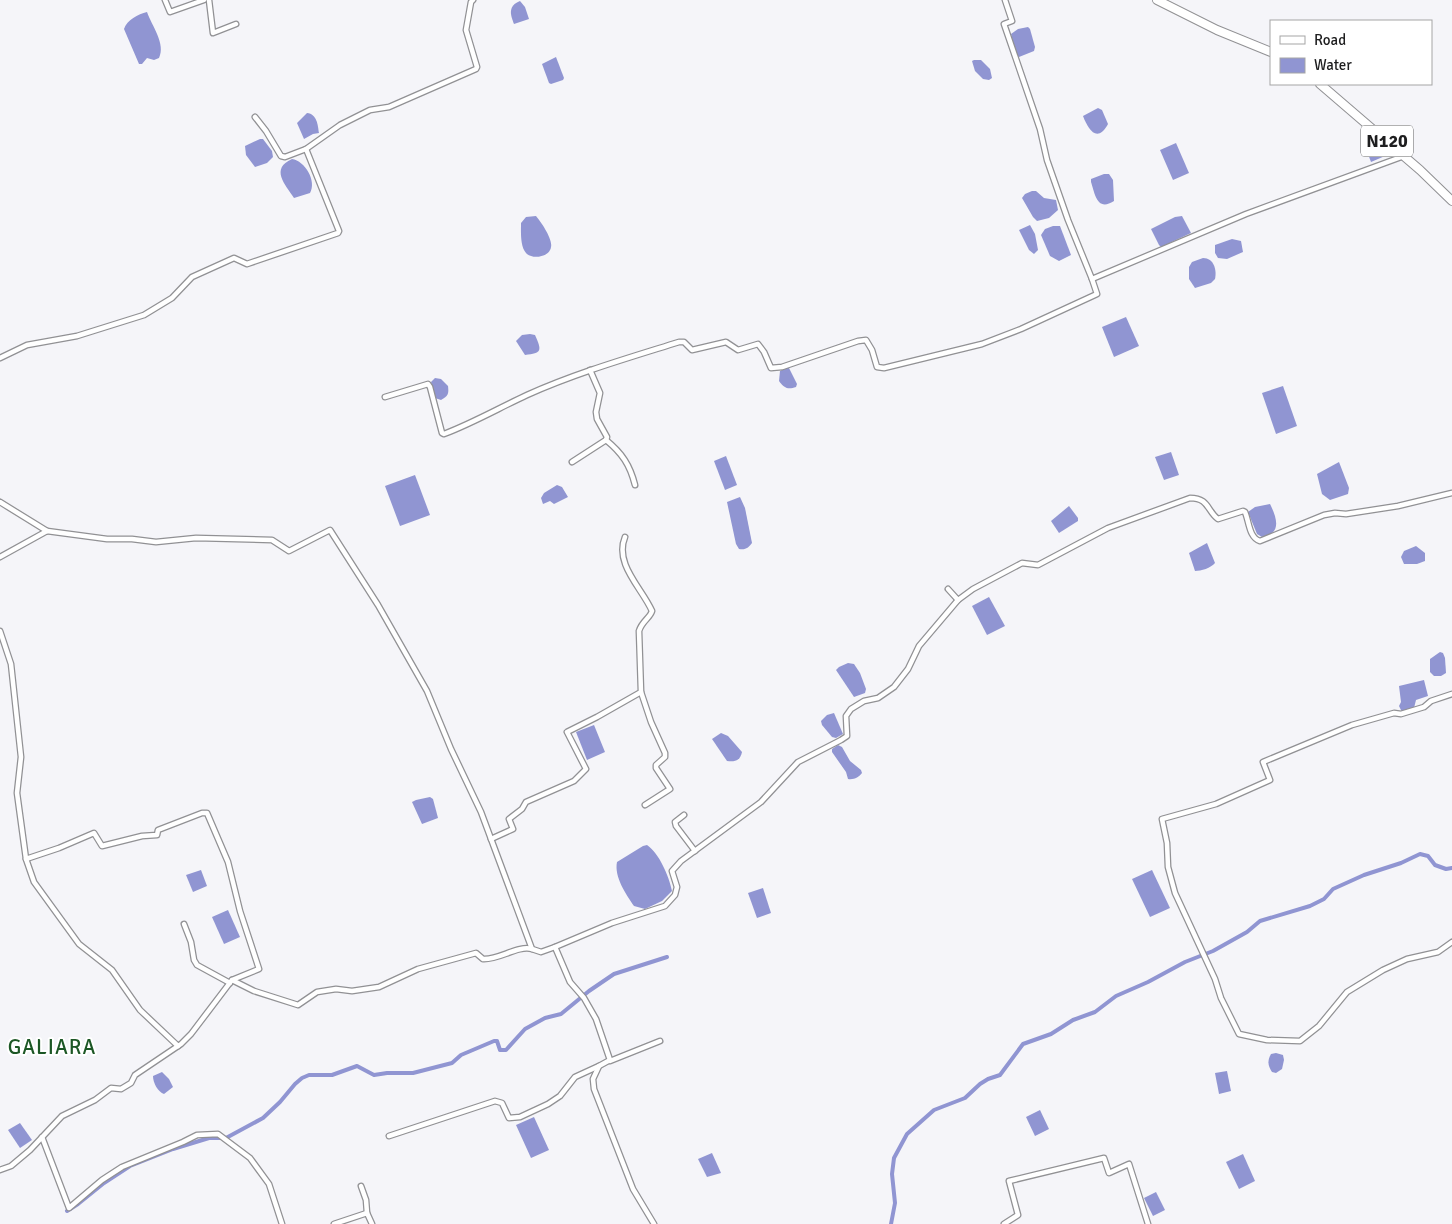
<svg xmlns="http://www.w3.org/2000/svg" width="1452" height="1224" font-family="Signika,sans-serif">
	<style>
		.water { fill: #9095d2 }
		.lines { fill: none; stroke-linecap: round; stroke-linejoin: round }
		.canal { stroke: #9095d2; stroke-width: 4 }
		.street-casing { stroke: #919194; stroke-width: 7 }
		.highway-casing { stroke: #919194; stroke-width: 10 }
		.street { stroke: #fff; stroke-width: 4.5 }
		.highway { stroke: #fff; stroke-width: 8 }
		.labels { text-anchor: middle; stroke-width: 4; stroke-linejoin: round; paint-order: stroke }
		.shield { fill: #fff; stroke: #626262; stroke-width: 1 }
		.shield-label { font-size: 18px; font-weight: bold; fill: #1e1e1f }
		.quarter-label { font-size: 21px; letter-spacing: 1px; fill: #1c5725; stroke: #fff }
	</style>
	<rect width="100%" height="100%" fill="#f5f5f9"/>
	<g class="water">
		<path d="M520 1 525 7 529 19 514 24C510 14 508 6 520 1Z"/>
		<path d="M147 12C152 26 166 44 159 58L154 60 147 58 142 64H139L124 29C127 20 138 14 147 12Z"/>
		<polygon points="1028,27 1030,29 1035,47 1034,51 1019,57 1016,55 1011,34 1018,29"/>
		<polygon points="556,57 564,78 563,80 551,84 549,83 542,64"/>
		<polygon points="974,60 981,60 990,69 992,78 989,80 983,79 975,71 972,61"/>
		<path d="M1098 108 1102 110 1108 124C1097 144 1088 129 1083 116Z"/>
		<path d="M307 113C317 114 318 125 319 133L313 134 304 139 297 123Z"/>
		<polygon points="1377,135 1385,156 1371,162 1363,141"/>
		<polygon points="260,139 263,139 272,151 273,157 267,163 255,167 246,155 245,146"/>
		<polygon points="1176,143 1189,173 1173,180 1160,150"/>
		<path d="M292 159C305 161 317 181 310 193L294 198C285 184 270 169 292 159Z"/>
		<path d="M1104 174H1109L1113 180 1114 201C1097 212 1095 194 1091 182V179Z"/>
		<polygon points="1032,191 1036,191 1044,198 1056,200 1058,210 1049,218 1037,221 1033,217 1022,198 1025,194"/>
		<path d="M536 216C541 222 553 239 551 247 550 257 532 260 526 253 520 246 521 232 521 223L526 217Z"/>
		<polygon points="1182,216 1191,233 1161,247 1159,245 1151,229 1175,217"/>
		<polygon points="1030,225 1035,234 1038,250 1034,254 1029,250 1019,230"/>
		<polygon points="1053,226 1060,226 1071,255 1059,261 1050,256 1041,235 1045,229"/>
		<polygon points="1232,239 1241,241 1243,252 1227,259 1218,258 1215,253 1215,245"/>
		<path d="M1203 258C1214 258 1217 270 1215 279L1211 283 1195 288 1189 279V267L1192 262Z"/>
		<polygon points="1126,317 1139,346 1114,357 1102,327"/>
		<path d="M530 334 535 335C542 351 542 353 525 355L516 341 522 335Z"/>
		<path d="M785 368H789L797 384 796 387C788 390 784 388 779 381L780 371Z"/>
		<path d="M435 378 441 379 448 386C449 394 448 396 441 400L435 398 431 382Z"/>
		<polygon points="1283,386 1297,426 1276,434 1262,393"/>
		<polygon points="1171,452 1179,475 1164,480 1155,457"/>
		<polygon points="726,456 737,485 725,490 714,461"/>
		<polygon points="1339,462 1349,488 1348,494 1330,500 1322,494 1317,474"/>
		<polygon points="415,475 430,515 400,526 385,486"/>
		<polygon points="557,485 562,487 568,497 554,504 550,501 543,504 541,498 544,493"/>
		<path d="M740 497 745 508 752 543C748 548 746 550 739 549L736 544 727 502Z"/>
		<path d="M1270 504C1277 518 1282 534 1262 537L1257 534 1248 512 1255 507Z"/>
		<polygon points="1069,506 1078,518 1078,521 1059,533 1051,521"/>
		<path d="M1207 543 1215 563C1211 568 1201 571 1195 571L1189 553Z"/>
		<polygon points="1416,546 1425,553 1425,561 1417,564 1404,564 1401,557 1404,551"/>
		<polygon points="989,597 1005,626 987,635 972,606"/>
		<polygon points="1440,652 1443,653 1445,658 1446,673 1441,676 1434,676 1430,672 1430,659"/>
		<polygon points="848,663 854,664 860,673 866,689 865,693 854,697 836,670 839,667"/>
		<polygon points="1424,680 1428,696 1416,700 1414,708 1402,712 1399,706 1401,702 1399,686"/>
		<polygon points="834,713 843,734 836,738 832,737 822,725 821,721 827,715"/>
		<polygon points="594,725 605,752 587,760 576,732"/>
		<path d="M721 733 728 736 742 752C740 761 735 762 727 761L712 739Z"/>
		<path d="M838 745 842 747 850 761 861 770 862 773C859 777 854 780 848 779L846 772 832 752V749Z"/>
		<polygon points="430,797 433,799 438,818 422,824 412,802 416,800"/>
		<path d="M647 845C659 853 669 876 672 891L662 901 645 909 634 906C626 894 614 877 617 862L643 846Z"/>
		<polygon points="201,870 207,886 193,892 186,875"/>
		<polygon points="1152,870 1170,908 1150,917 1132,879"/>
		<polygon points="763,888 771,913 757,918 748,893"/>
		<polygon points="228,910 240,937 224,944 212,917"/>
		<path d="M1276 1053 1283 1055 1284 1060 1282 1069 1276 1073 1272 1072C1268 1066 1267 1061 1271 1054Z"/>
		<polygon points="1227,1071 1231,1091 1219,1094 1215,1073"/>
		<path d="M162 1072 169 1079 173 1087 164 1094C158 1092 153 1083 153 1076Z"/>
		<polygon points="1040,1110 1049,1129 1035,1136 1026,1117"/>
		<polygon points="534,1117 549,1150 531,1158 516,1125"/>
		<polygon points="20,1123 32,1140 20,1148 8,1130"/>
		<polygon points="712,1153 721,1173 707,1177 698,1159"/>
		<polygon points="1243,1154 1255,1181 1239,1189 1226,1162"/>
		<polygon points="1156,1192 1165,1210 1153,1216 1144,1198"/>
	</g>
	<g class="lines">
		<g class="canal">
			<polyline points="67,1211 78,1204 104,1183 130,1166 173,1149 209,1138 226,1138 263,1118 280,1102 295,1084 302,1078 309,1075 332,1075 357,1066 374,1075 387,1073 413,1073 452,1063 461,1055 494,1041 497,1041 500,1050 506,1050 525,1029 545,1018 561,1014 589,991 614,974 667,957"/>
			<polyline points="891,1224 895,1203 892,1174 894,1158 907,1134 934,1110 965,1098 980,1084 988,1079 1000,1075 1023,1044 1051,1034 1073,1020 1095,1012 1116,996 1148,982 1185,962 1213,951 1247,932 1260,921 1310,906 1324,899 1333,889 1364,875 1401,863 1420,854 1428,856 1435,865 1446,869 1452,868"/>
		</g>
		<defs>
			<g id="street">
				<polyline points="165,0 170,12 204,0"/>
				<polyline points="209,0 213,33 236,24"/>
				<polyline points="1005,0 1012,21 1004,24 1040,129 1047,160 1068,220 1092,279"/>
				<polyline points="255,117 266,131 281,156 285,157 306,149 340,125 370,110 389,107 476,69 477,67 466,30 471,2 473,0"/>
				<polyline points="0,358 27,345 77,336 144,315 172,298 192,277 234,258 247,264 338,233 339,231 306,149"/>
				<path d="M385 397 428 384 430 387 442 433 444 434C473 423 499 408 527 395 576 373 628 358 679 342H684L692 350 726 342 738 350 758 344 764 352 771 368 782 367 858 341 866 340 872 350 877 367 884 368 982 344 1021 329 1097 294 1092 279 1246 214 1404 156"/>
				<path d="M606 440C622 453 630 465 635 485"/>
				<polyline points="572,462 606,440 607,437 597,419 596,412 600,393 590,370"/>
				<polyline points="0,502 47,531"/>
				<polyline points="0,557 47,531 107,539 132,539 156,542 196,538 272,540 289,551 330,530 378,605 427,691 451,749 481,812 532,949 541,952 555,947"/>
				<polyline points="948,589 958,600"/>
				<polyline points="0,631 11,664 21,757 17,793 26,859 34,882 79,944 112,970 140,1010 178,1046"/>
				<polyline points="641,692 651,722 665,753 665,757 656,765 656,768 670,789 645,805"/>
				<polyline points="1452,694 1431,701 1424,707 1401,714 1394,713 1352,725 1263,762 1270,780 1216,804 1162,819 1167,843 1168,867 1175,893 1215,979 1221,998 1239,1034 1267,1040 1300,1041 1319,1026 1347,992 1383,970 1407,959 1438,952 1452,942"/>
				<polyline points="684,815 675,822 676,826 695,851"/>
				<path d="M491 839 513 829 509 819 522 809 526 802 574 781 586 769 567 732 597 717 641 692 639 631C642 621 650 618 652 611 642 588 614 564 625 537"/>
				<polyline points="184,924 191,942 194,960 197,965 230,983"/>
				<path d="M232 980 254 991 298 1005 317 992 336 989 352 991 379 987 418 969 476 953 483 959C499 960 518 945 532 949"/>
				<polyline points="610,1061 660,1041"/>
				<polyline points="389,1136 495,1101 502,1103 509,1118 520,1117 548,1104 560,1096 575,1077 599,1066"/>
				<polyline points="42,1137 69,1208 102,1180 122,1167 183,1142 197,1135 218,1134 250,1158 269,1184 282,1224"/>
				<polyline points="0,1170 11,1166 30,1150 62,1116 95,1100 111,1088 121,1089 131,1083 135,1075 181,1044 191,1034 232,980 259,969 240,911 228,862 207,813 202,813 158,830 157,835 142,836 102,846 94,833 59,848 26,859"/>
				<polyline points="361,1186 366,1200 367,1213"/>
				<polyline points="334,1224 367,1213 372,1224"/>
				<path d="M654 1224 633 1189 594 1089 593 1079 599 1066 610 1060 596 1019 584 998 570 982 555 947 612 923 665 906 675 895 677 887 672 871 681 861 761 802 798 762 841 740 847 736 846 716 851 709 864 701 878 698 894 687 908 669 919 646 958 600 973 589 1022 563 1038 565 1108 528 1190 498C1209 498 1207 511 1218 519L1243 511 1245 512C1249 521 1249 538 1260 541L1324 515 1335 513 1346 514 1398 506 1452 493"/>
				<polyline points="1004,1224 1018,1215 1009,1181 1104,1158 1109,1173 1129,1164 1148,1224"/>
			</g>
			<g id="highway">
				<polyline points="1157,0 1217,30 1271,52"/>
				<polyline points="1320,84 1420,170 1452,201"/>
			</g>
		</defs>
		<use href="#street" class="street-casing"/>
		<use href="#highway" class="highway-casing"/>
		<use href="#street" class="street"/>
		<use href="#highway" class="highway"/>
	</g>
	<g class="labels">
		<rect class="shield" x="1361" y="125.5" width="52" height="31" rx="4"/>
		<g class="shield-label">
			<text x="1387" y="147">N120</text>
		</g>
		<g class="quarter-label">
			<text x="52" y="1054">GALIARA</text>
		</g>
	</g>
	<rect x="1270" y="20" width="162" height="65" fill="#ffffff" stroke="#a5a5a5"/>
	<rect x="1280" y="36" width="25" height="8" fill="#ffffff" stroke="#a5a5a5"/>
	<text x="1314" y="45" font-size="15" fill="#1e1e1f">Road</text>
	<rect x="1280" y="58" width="25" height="15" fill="#9095d2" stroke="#a5a5a5"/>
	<text x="1314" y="70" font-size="15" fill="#1e1e1f">Water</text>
</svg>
